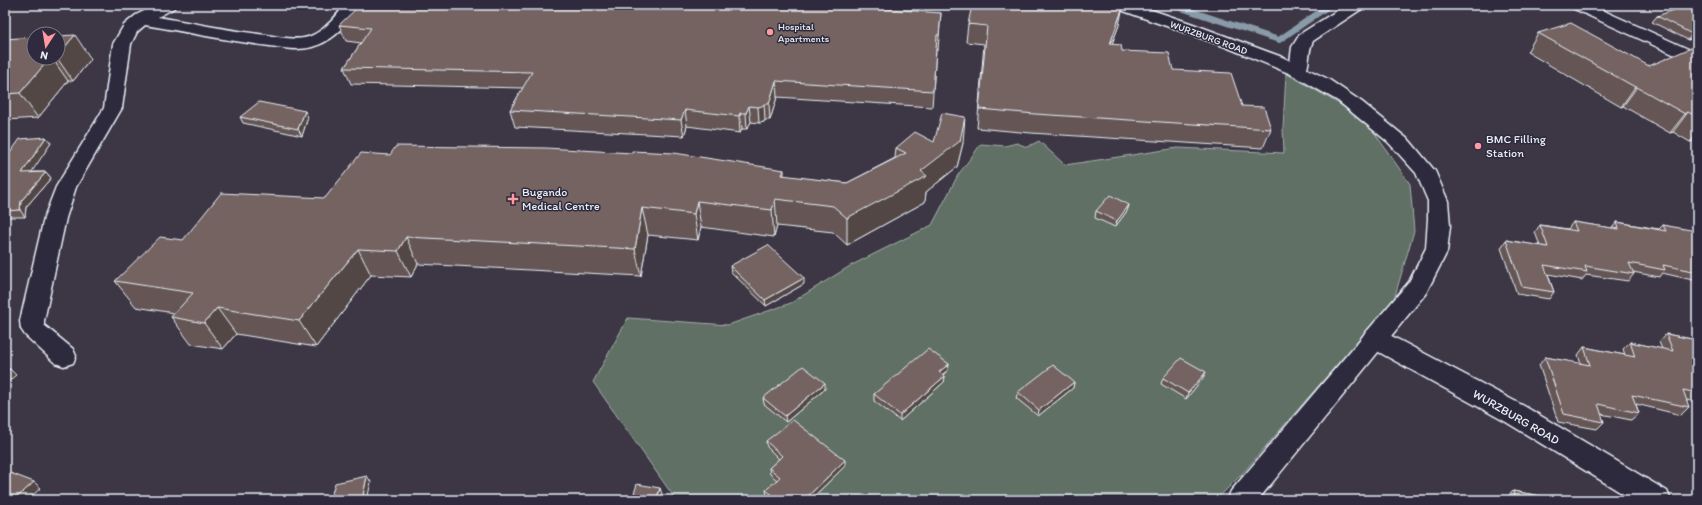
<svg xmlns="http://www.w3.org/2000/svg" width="1702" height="505" font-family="Itim,sans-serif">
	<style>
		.green { fill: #606f65; stroke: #a4b0ae }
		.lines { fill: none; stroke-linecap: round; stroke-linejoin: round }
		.stream { stroke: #899ba9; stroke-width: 6 }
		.street-casing { stroke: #e8f1f8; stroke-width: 3 }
		.secondary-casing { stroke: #e8f1f8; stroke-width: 3 }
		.street { fill: #2f2a3d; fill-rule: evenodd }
		.secondary { fill: #2f2a3d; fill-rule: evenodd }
		.wall { fill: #655654; stroke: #e8f1f8 }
		.shaded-wall { fill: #524645; stroke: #e8f1f8 }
		.building { fill: #756462; stroke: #e8f1f8 }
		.poi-dot { fill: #ff9aa2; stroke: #2f2a3d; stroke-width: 1.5 }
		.labels { text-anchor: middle; stroke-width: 3; stroke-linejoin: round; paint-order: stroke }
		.far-poi-label { font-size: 10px; fill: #e8f1f8; stroke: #2f2a3d; text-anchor: start }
		.far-street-label { font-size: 10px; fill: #e8f1f8; stroke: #2f2a3d }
		.poi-label { font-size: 12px; fill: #e8f1f8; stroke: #2f2a3d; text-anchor: start }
		.street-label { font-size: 12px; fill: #e8f1f8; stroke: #2f2a3d }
	</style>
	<rect width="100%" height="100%" fill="#3d3644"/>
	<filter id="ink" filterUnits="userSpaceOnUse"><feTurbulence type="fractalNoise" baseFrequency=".025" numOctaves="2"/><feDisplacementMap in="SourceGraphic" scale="8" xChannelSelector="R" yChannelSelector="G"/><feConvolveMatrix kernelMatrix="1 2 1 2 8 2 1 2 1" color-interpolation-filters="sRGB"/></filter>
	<g filter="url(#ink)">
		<polygon class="green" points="1286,73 1365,119 1410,184 1414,231 1394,299 1241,475 1216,500 676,500 593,382 628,318 728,325 791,303 850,266 932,225 958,175 981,144 1005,146 1017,143 1027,147 1039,141 1065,165 1178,148 1284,153 1283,128"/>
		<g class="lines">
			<polyline class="stream" points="1172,5 1279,40 1330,5"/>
			<defs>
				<g id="street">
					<path d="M156 5H176L174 8 158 17C194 23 231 31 267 35 279 37 292 40 304 38 317 36 332 22 340 11L335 5H352L356 11C346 27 331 42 312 47 298 51 284 48 270 46 228 41 187 32 145 25L137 32 131 44 122 108 76 187 66 218 44 321V325L73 349 76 356 73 363 64 366 55 363 25 335 21 329 20 321 44 218 56 187 104 108 113 44 124 25 136 15Z"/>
					<path d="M1346 5H1365L1363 8 1313 41C1307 52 1311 65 1304 75L1298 76 1292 75 1289 71 1292 47 1300 34Z"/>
					<polygon points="1570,5 1591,5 1697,53 1697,65 1572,8"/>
					<polygon points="1374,329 1382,331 1524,406 1667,491 1671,500 1633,500 1506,422 1366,345 1362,338 1366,331"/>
				</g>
				<polygon id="secondary" points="1113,5 1137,5 1193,24 1282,57 1328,79 1362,102 1410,141 1435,171 1448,201 1450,226 1447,252 1426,293 1258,500 1227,500 1231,491 1409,282 1426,248 1428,219 1428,201 1416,173 1388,142 1338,101 1291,74 1226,47 1115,8"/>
			</defs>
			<use href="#street" class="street-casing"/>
			<use href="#secondary" class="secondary-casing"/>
			<use href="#street" class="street"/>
			<use href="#secondary" class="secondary"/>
		</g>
		<g class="wall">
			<polygon points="1697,5 1697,37 1688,40 1652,22 1657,16"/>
			<polygon points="941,13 938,50 936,50 932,107 777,97 770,120 765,120 764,122 759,123 751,122 747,129 742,129 740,133 687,126 684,136 515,127 510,110 523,88 351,84 344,68 361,43 346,41 339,25"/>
			<polygon points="968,24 1119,25 1112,44 1122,51 1173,70 1242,106 1271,129 1263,148 1031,133 977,128 984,44 966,42"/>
			<polygon points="1538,33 1649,66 1697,51 1697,140 1690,142 1673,132 1670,133 1623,106 1621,107 1527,52"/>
			<polygon points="5,39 34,58 91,59 73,81 68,81 38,118 5,120"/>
			<polygon points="240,117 308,117 302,136 243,123"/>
			<polygon points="934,142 963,143 957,167 926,192 925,202 847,245 833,232 777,226 774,237 701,227 698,240 648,235 641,276 418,264 411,277 371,275 316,347 236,334 223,349 191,344 171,317 174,313 136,307 115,281 183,240 325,198 390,155 784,170 784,176 847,183 895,158 896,148"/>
			<polygon points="51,143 31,172 46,172 51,178 26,207 25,217 5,217 5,160"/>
			<polygon points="1129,205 1127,211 1115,227 1095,218 1096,211"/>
			<polygon points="1573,222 1612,228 1617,222 1659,229 1663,225 1697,233 1697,281 1662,273 1659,277 1633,272 1634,274 1628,281 1586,275 1582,280 1548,274 1554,292 1549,299 1517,294 1501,248 1506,240 1540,246 1535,232 1540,225 1568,229"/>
			<polygon points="730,266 804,284 766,306 731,272"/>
			<polygon points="1666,334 1697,340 1697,402 1686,400 1689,407 1681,415 1636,404 1639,413 1631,420 1601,414 1604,422 1597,429 1558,422 1539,365 1545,357 1581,364 1578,355 1584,347 1625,355 1623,349 1630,342 1662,349 1659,342"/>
			<polygon points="949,364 948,370 943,375 945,376 944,382 900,421 874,401 874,394"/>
			<polygon points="1163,378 1203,378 1186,399 1161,384"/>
			<polygon points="1074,382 1073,388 1038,416 1016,398 1018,392"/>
			<polygon points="825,389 786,422 764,404 763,398"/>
			<polygon points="766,441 845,466 810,500 772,500 767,496 766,490 777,480 770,474 769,468 779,459 767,447"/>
			<polygon points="1513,491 1562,500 1508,500 1507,497"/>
		</g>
		<g class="shaded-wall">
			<polygon points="1123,7 1119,25 1105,63 1110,44"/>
			<polygon points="1697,32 1697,37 1688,40 1692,34"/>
			<polygon points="75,35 91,59 73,81 57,58 58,58 58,55"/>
			<polygon points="50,58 52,58 68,81 38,118 20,93"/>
			<polygon points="776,81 777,97 770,120 769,104"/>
			<polygon points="1635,87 1637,87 1623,106 1621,107"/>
			<polygon points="764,104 765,120 764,122 759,123 758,107"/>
			<polygon points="749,106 751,122 747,129 746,113"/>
			<polygon points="685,110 687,126 684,136 681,120"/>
			<polygon points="305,111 308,117 302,136 298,129"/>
			<polygon points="1688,112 1673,132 1670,133 1685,114"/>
			<polygon points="740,113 742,129 740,133 739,116"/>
			<polygon points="965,117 963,143 957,167 926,192 925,202 847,245 847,218 921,171"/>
			<polygon points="1697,134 1697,140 1690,142"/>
			<polygon points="46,137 51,143 27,179 22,173"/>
			<polygon points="46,172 51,178 26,207 25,217 20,210 21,201"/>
			<polygon points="775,199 777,226 774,237 772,210"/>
			<polygon points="697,201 701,227 698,240 694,214"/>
			<polygon points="1129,205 1127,211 1115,227 1117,221"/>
			<polygon points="642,208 648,235 641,276 635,249"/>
			<polygon points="406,237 418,264 411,277 398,251"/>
			<polygon points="358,249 371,275 316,347 299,321"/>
			<polygon points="804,278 804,284 766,306 765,300"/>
			<polygon points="217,308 236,334 223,349 204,323"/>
			<polygon points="949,364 948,370 938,378 939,372"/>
			<polygon points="10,369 16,375 5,384 5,373"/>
			<polygon points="1206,372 1203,378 1186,399 1188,393"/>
			<polygon points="945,376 944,382 900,421 900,415"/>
			<polygon points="1074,382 1073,388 1038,416 1039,410"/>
			<polygon points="825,383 825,389 786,422 785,416"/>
			<polygon points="845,460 845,466 810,500 804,500"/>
			<polygon points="367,476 371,482 367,500 362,500"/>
			<polygon points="34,482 41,488 27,500 14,500"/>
			<polygon points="660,488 662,494 659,500 656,500"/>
		</g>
		<g class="building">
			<polygon points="360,5 836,5 941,13 939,35 937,35 933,91 776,81 769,104 764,104 762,106 758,107 749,106 746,113 740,113 739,116 685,110 681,120 510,110 532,72 344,68 371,28 339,25"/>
			<polygon points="972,5 1112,5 1123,7 1110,44 1121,45 1122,51 1169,53 1173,70 1231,73 1242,106 1264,107 1271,129 1035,114 979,109 987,26 968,24"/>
			<polygon points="1688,5 1697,5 1697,32 1692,34 1657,16"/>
			<polygon points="1571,23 1649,66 1691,48 1697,51 1697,117 1688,112 1685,114 1637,87 1635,87 1538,33"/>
			<polygon points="75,35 58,55 58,36"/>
			<polygon points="34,37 34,58 50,58 20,93 5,94 5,39"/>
			<polygon points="259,102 305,111 298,129 240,117"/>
			<polygon points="942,113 965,117 960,141 921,171 927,176 847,218 833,206 775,199 772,210 697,201 694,214 642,208 635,249 406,237 398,251 358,249 299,321 217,308 204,323 171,317 193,293 115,281 160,237 183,240 221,193 325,198 361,153 390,155 396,146 546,148 632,153 632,151 674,153 784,170 782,175 847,183 906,153 896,148 915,132 934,142"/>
			<polygon points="46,137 22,173 46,172 21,201 20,210 5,211 5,160 20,139"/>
			<polygon points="1110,195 1129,205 1117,221 1096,211"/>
			<polygon points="1573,222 1619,229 1617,222 1666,231 1663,225 1696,231 1697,233 1697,272 1663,265 1665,270 1629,263 1634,274 1585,266 1587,272 1544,265 1554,292 1522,287 1506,240 1548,247 1540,225 1577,231"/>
			<polygon points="768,245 804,278 765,300 730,266"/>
			<polygon points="1666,334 1697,340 1697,393 1683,390 1689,407 1632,395 1639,413 1598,404 1604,422 1564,414 1545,357 1590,365 1584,347 1635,357 1630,342 1673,351"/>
			<polygon points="928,349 949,364 939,372 945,376 900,415 874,394"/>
			<polygon points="1181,358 1206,372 1188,393 1163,378"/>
			<polygon points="1053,365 1074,382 1039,410 1018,392"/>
			<polygon points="803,366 825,383 785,416 763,398"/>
			<polygon points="5,367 10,369 5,373"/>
			<polygon points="793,420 845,460 804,500 779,500 766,490 780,477 769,468 782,456 766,441"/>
			<polygon points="5,471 34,482 14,500 5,500"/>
			<polygon points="367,476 362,500 330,500 335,483"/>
			<polygon points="637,484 660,488 656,500 632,500"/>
			<polygon points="1513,491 1562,500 1515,500"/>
		</g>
	</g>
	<g class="poi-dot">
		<circle cx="770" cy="32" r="4"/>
		<circle cx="1478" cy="146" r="4"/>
		<path d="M511 193h4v4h4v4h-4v4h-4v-4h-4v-4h4z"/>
	</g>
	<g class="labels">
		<g class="far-poi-label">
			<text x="778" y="30">Hospital<tspan x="778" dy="12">Apartments</tspan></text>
		</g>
		<g class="far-street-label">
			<text transform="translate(1209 37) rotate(20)" y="4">WURZBURG ROAD</text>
		</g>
		<g class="poi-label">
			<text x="1486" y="143">BMC Filling<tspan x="1486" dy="14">Station</tspan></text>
			<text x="522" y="196">Bugando<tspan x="522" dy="14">Medical Centre</tspan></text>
		</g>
		<g class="street-label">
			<text transform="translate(1516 417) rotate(30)" y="4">WURZBURG ROAD</text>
		</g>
	</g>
	<rect width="1702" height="505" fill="none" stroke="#2f2a3d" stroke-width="20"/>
	<rect x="10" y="10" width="1682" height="485" fill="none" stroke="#e8f1f8" stroke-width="1.5" filter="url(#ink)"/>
	<g transform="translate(46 46) rotate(192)"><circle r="19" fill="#2f2a3d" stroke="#797a88"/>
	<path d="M0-3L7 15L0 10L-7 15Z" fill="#ff9aa2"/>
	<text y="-6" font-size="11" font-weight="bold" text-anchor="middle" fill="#e8f1f8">N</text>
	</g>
</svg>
